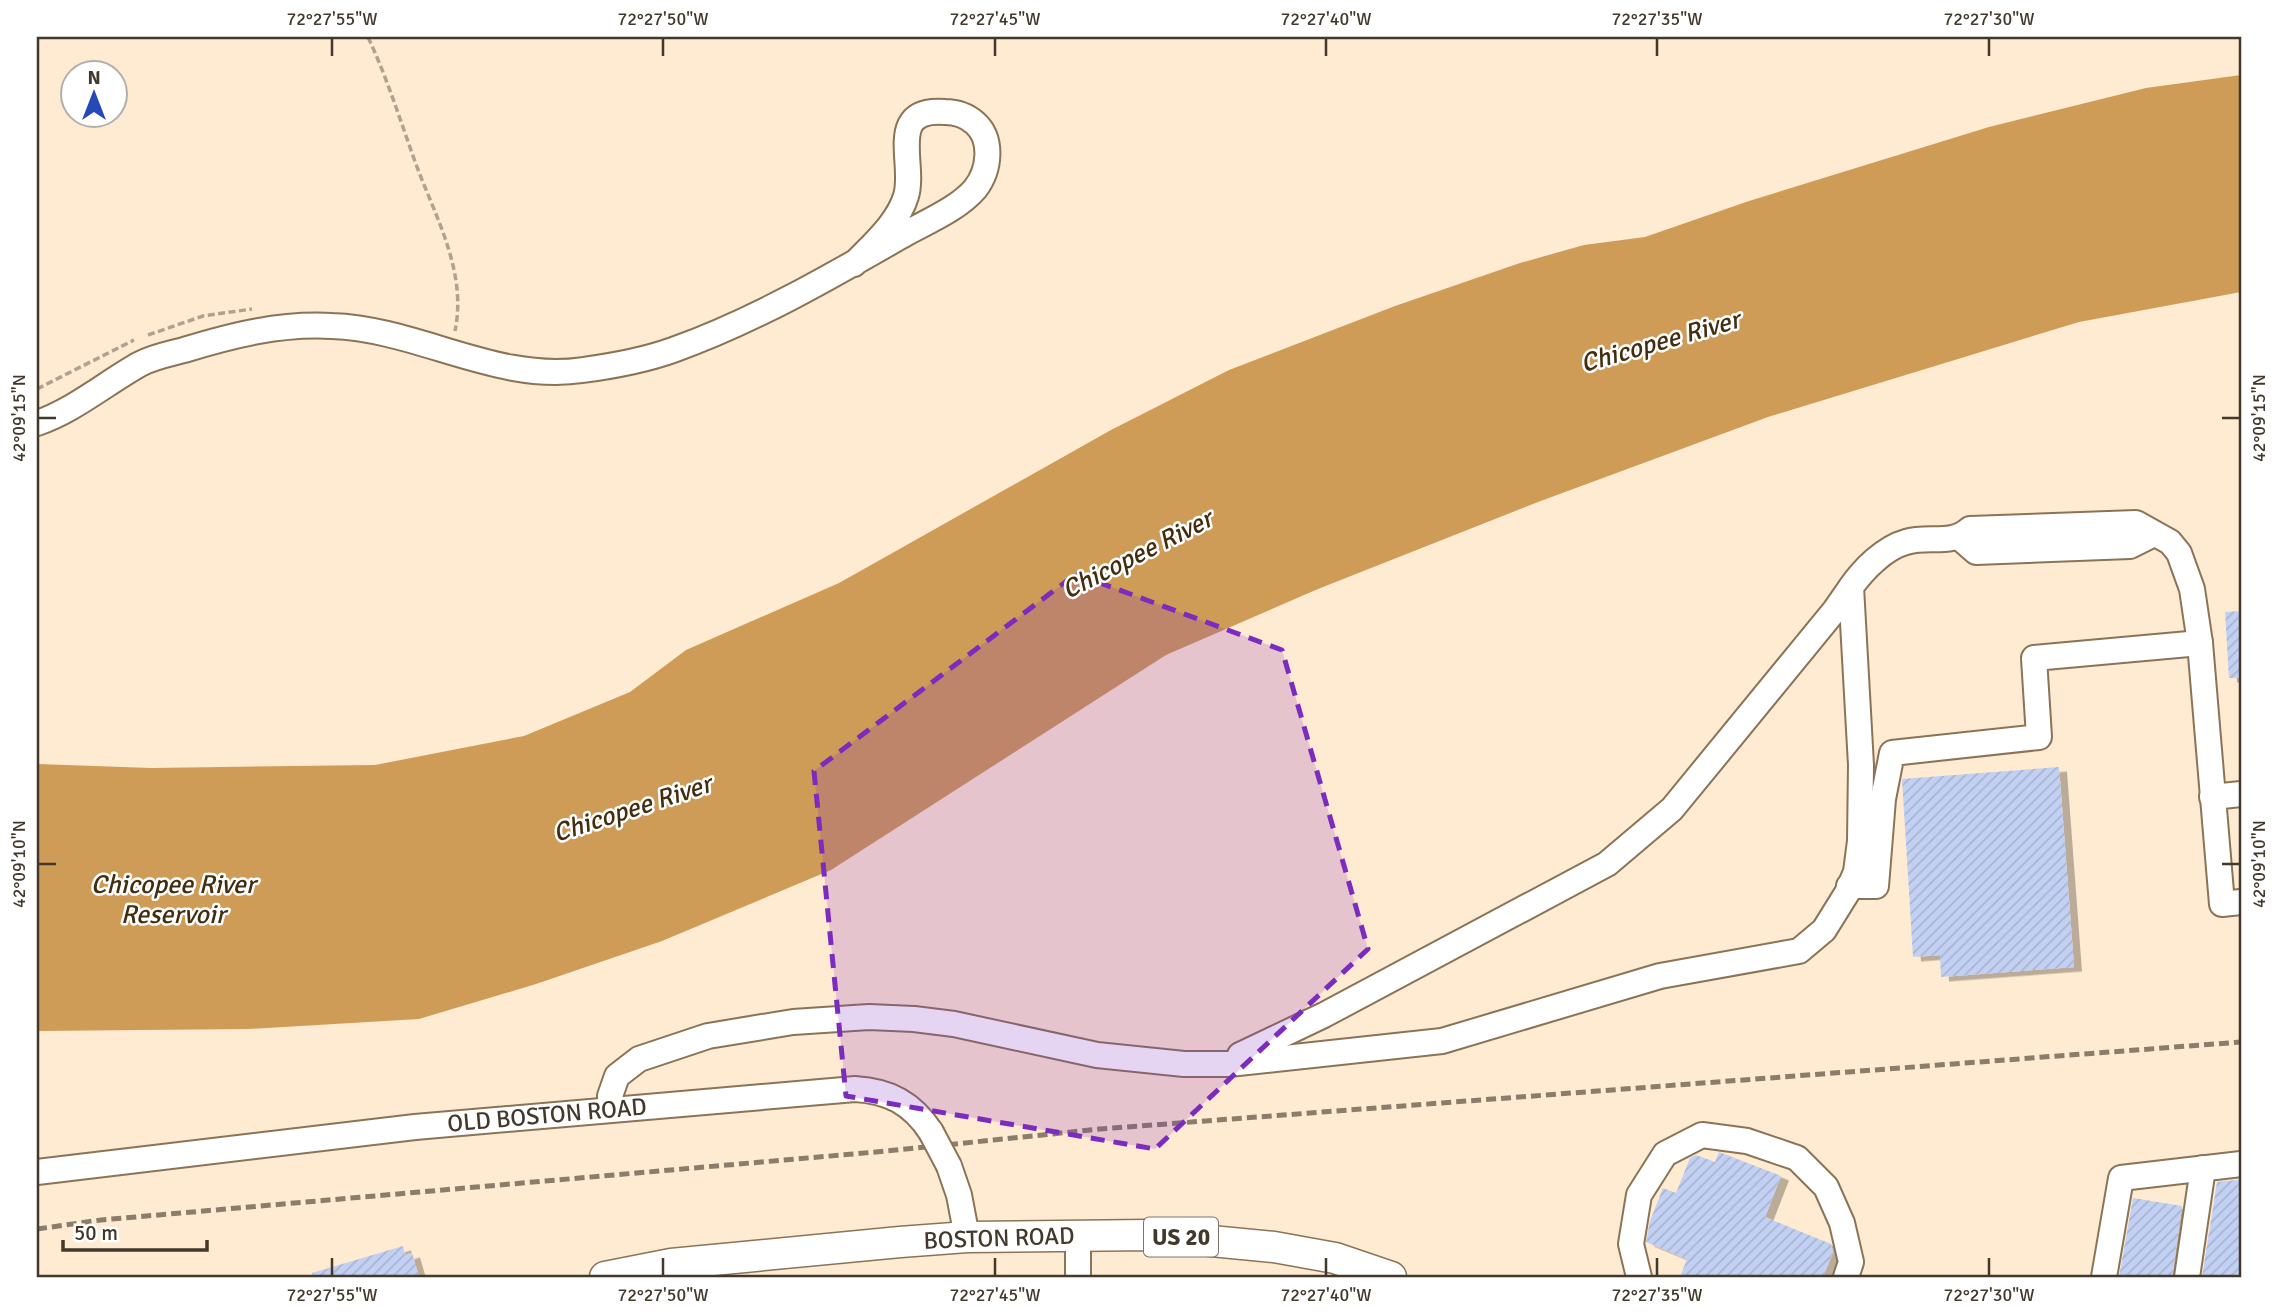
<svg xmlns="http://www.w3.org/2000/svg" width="2278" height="1314" font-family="Signika,sans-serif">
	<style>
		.water { fill: #cf9c57 }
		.building { fill: url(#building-hatch); filter: url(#shadow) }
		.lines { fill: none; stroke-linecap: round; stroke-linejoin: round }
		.minor-casing { stroke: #8a7458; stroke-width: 28 }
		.major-casing { stroke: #8a7458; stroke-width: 33 }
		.path { stroke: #b1a18e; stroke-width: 3.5; stroke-dasharray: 7 3.5; stroke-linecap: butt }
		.minor { stroke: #fff; stroke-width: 24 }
		.major { stroke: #fff; stroke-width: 30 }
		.rail { stroke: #8b7d6c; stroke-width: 5; stroke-dasharray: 10 5; stroke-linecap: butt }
		.minor-bridge-casing { stroke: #8a7458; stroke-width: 28; stroke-linecap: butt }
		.minor-bridge { stroke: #fff; stroke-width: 24 }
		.marked { fill: #7b2cbf; fill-opacity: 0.2; stroke: #7b2cbf; stroke-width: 5; stroke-dasharray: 14 9; stroke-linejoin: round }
		.ticks { fill: none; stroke: #42382c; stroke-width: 2.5 }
		.labels { text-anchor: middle; stroke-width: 5; stroke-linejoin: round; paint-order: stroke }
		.shield { fill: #fff; stroke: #7b746b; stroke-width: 2 }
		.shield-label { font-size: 23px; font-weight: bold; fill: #42382c }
		.street-label { font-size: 24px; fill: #42382c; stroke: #fff }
		.water-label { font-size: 26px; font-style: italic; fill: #432d0f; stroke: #fff }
		.neatline { fill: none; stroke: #42382c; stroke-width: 2.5 }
		.ticks-label { font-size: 18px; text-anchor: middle; fill: #42382c }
	</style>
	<defs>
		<pattern id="building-hatch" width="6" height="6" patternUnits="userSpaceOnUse" patternTransform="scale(1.75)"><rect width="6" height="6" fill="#c2d1f3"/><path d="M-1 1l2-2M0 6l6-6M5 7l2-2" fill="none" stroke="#a8b4d0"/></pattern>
		<filter id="shadow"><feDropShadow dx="8" dy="4.5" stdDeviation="0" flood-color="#0004"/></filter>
	</defs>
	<rect width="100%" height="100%" fill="#ffead2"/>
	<polygon class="water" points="2241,75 2241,292 2079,322 1768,417 1538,502 1318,589 1166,655 831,870 662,941 536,984 419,1019 249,1029 37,1031 37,764 151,768 375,765 524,736 630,692 686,650 839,583 1111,430 1229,370 1395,306 1520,263 1584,245 1645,237 1749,201 1989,127 2146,88"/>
	<g class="building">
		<polygon points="2241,611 2241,678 2229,678 2225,612"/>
		<polygon points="2059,767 2074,967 1941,977 1940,955 1913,957 1902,779"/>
		<polygon points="1719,1152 1781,1176 1765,1217 1831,1244 1833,1252 1823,1277 1680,1277 1687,1259 1646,1242 1650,1221 1663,1188 1676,1193 1690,1158 1696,1155 1715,1162"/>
		<polygon points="2236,1180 2241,1180 2241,1277 2202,1277 2217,1182"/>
		<polygon points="2133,1198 2182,1206 2172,1277 2119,1277"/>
		<polygon points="403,1246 405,1255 412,1253 419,1277 313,1277 312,1273"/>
	</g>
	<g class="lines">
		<defs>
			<g id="minor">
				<path d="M37 423C73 411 106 383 140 364 153 357 169 354 184 350 233 335 281 323 332 326 418 329 497 383 583 370 613 366 645 360 673 350 754 321 830 277 903 235 926 222 958 209 975 189 990 170 993 139 975 123 966 115 956 112 945 112 885 107 916 164 906 196 898 223 873 244 854 264"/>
				<polyline points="1960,538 1976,552 2130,546 2154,534"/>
				<polyline points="2212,797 2241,794"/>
				<polyline points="1849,886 1876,886 1883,799 1892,753 2039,737 2034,658 2200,643"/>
				<polyline points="1240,1055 1324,1015 1607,864 1672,809 1835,610 1851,587"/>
				<path d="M611 1109 610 1096 617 1076 639 1059 708 1036 793 1022 869 1017 914 1019 954 1024 1097 1055 1184 1064H1229L1442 1041 1660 976 1799 951 1824 930 1847 893 1856 872 1860 841 1861 765 1851 587C1863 570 1884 548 1906 542 1929 535 1951 546 1970 529L2136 523 2170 542 2179 553 2192 589 2200 643 2222 904 2241 902"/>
				<polyline points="949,1166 959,1195 967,1237"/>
				<path d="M37 1172 415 1127 855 1089C889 1091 912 1103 931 1132"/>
				<polyline points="1078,1236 1078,1277"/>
				<polyline points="1639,1277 1631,1244 1639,1195 1665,1154 1702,1135 1747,1141 1797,1158 1826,1187 1842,1223 1851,1262 1846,1277"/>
				<polyline points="2104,1277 2121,1178 2241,1164"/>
				<polyline points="2187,1277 2203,1168"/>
			</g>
			<polyline id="major" points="605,1277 671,1264 900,1242 967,1237 1149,1235 1274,1247 1335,1258 1391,1277"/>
		</defs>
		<use href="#minor" class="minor-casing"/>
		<use href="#major" class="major-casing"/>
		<g class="path">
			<path d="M368 37C388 80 401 123 417 167 437 220 467 273 455 331"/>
			<polyline points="148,335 203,316 252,309"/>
			<polyline points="37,389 134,340"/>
		</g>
		<use href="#minor" class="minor"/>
		<use href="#major" class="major"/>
		<polyline class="rail" points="37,1229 101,1220 887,1151 1100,1129 2241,1042"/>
		<defs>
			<polyline id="minor-bridge" points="931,1132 949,1166"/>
		</defs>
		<use href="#minor-bridge" class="minor-bridge-casing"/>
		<use href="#minor-bridge" class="minor-bridge"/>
	</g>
	<path class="marked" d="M1076 574 1282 650 1368 949 1155 1149 846 1096 814 771Z"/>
	<path class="ticks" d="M332 38V56M663 38V56M995 38V56M1326 38V56M1657 38V56M1989 38V56M38 418H56M2222 418H2240M38 864H56M2222 864H2240M332 1258V1276M663 1258V1276M995 1258V1276M1326 1258V1276M1657 1258V1276M1989 1258V1276"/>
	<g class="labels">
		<rect class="shield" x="1144" y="1217.5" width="74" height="39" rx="5"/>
		<g class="shield-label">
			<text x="1181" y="1245">US 20</text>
		</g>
		<g class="street-label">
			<text transform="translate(547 1115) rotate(-5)" y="8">OLD BOSTON ROAD</text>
			<text transform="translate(999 1238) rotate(-2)" y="8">BOSTON ROAD</text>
		</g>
		<g class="water-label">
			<text transform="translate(1660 341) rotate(-16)" y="9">Chicopee River</text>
			<text transform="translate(1137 554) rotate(-27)" y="9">Chicopee River</text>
			<text transform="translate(632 808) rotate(-18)" y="9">Chicopee River</text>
			<text x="173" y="893">Chicopee River<tspan x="173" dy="30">Reservoir</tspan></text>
		</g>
	</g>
	<rect width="2278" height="1314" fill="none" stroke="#ffffff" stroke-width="77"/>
	<g transform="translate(94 94)"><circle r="33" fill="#ffffff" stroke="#b3afab" stroke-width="2"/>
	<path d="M0-5L12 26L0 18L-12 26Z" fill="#2748b7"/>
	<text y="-10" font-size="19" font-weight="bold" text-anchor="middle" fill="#42382c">N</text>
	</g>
	<path d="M63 1240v10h144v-10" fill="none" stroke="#42382c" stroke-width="3.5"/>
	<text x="74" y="1240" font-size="21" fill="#42382c" stroke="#ffffff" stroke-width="5" paint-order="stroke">50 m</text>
	<rect x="38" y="38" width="2202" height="1238" class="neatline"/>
	<g class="ticks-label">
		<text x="332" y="25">72°27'55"W</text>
		<text x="663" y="25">72°27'50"W</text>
		<text x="995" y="25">72°27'45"W</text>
		<text x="1326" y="25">72°27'40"W</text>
		<text x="1657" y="25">72°27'35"W</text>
		<text x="1989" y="25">72°27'30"W</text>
		<text transform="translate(19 418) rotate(-90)" y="6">42°09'15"N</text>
		<text transform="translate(2259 418) rotate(-90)" y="6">42°09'15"N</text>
		<text transform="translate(19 864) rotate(-90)" y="6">42°09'10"N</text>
		<text transform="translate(2259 864) rotate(-90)" y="6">42°09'10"N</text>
		<text x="332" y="1301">72°27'55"W</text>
		<text x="663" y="1301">72°27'50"W</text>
		<text x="995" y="1301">72°27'45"W</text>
		<text x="1326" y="1301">72°27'40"W</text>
		<text x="1657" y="1301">72°27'35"W</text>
		<text x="1989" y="1301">72°27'30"W</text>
	</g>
</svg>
